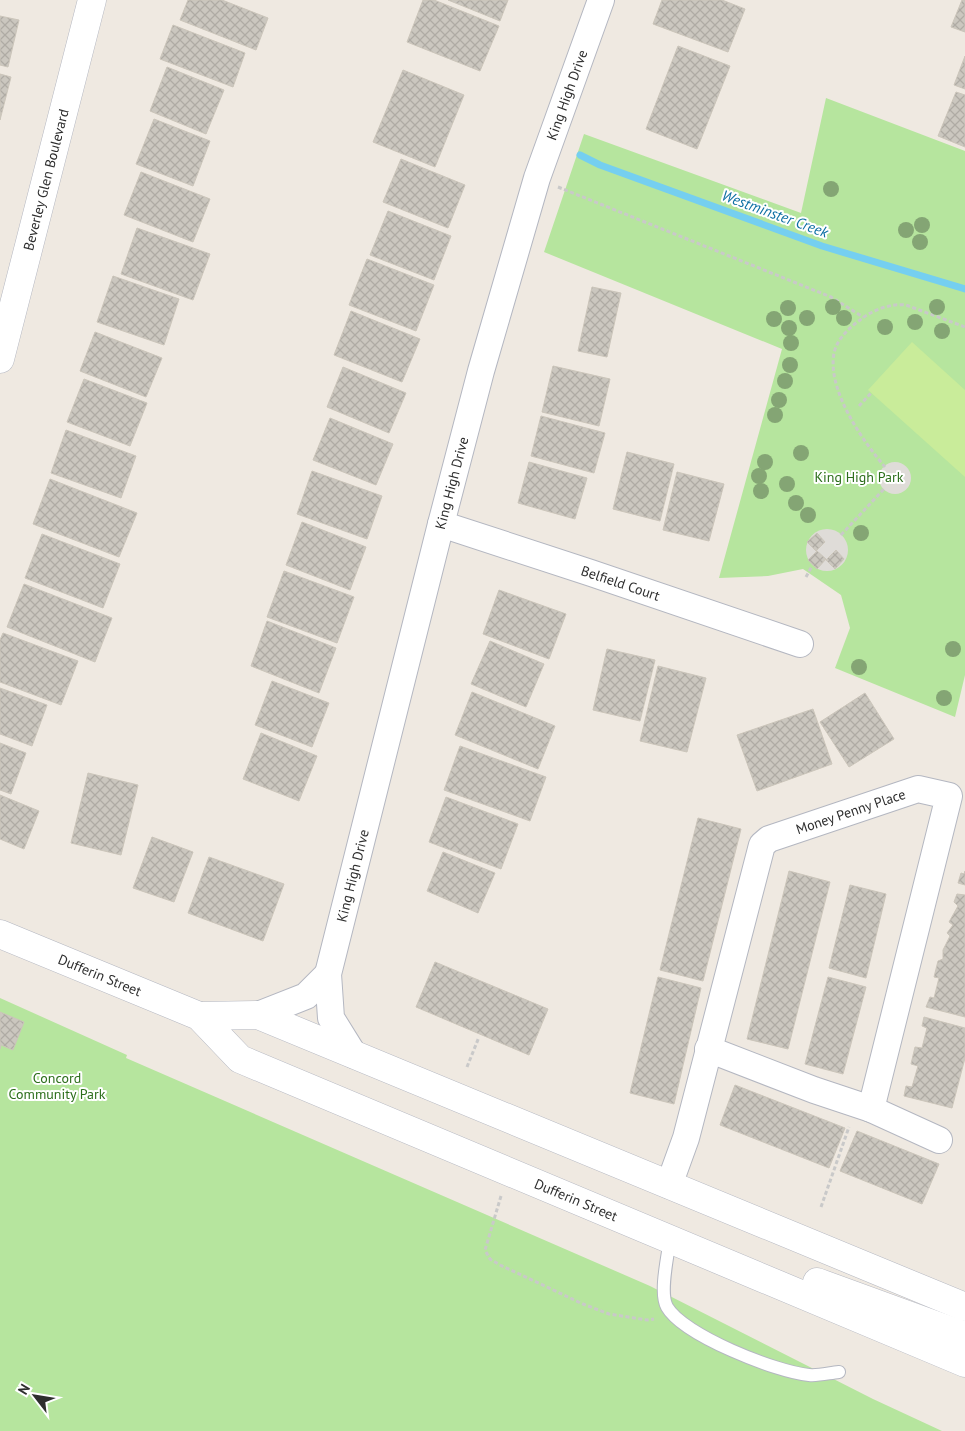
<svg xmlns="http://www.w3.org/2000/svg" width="965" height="1431" font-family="'PT Sans',sans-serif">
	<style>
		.grass { fill: #b6e59e }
		.pitch { fill: #c9ec9a }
		.plaza { fill: #dfdcd8 }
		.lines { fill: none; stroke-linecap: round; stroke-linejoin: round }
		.stream { stroke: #75cff0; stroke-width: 7 }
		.building { fill: url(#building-cross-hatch); stroke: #cbc5ba }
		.service-casing { stroke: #b4b7c1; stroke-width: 14 }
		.minor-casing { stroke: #b4b7c1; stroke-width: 28 }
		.tertiary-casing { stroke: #b4b7c1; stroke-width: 29 }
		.secondary-casing { stroke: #b4b7c1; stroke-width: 29 }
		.path { stroke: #c9c9c9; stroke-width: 3; stroke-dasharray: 4 2.5; stroke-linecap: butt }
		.service { stroke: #fff; stroke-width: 12 }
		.minor { stroke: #fff; stroke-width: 26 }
		.tertiary { stroke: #fff; stroke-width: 28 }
		.secondary { stroke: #fff; stroke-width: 28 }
		.tree { fill: #84a574 }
		.labels { text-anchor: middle; stroke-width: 4; stroke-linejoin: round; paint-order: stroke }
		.street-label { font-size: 14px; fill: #2e2e2e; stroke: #fff }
		.park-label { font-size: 14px; fill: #2c6e1b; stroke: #fff }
		.water-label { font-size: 15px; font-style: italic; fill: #0d6fa3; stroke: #fff }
	</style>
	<defs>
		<pattern id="building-cross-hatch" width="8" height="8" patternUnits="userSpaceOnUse" patternTransform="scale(1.25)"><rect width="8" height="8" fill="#cbc7bf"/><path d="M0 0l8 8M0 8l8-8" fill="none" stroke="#afaba4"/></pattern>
	</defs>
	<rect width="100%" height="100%" fill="#efe9e1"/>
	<g class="grass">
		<polygon points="826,98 965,151 965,675 955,717 835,668 850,628 841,595 803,569 768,576 719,578 782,349 544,252 584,134 801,213"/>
		<polygon points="0,998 127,1055 126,1058 650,1286 873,1399 942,1431 0,1431"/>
	</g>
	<polygon class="pitch" points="912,342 965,390 965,477 868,390"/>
	<g class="plaza">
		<circle cx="895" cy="478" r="16"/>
		<circle cx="827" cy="550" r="21"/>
	</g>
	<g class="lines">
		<polyline class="stream" points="580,155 600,165 822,246 965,289"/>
	</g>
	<g class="building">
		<polygon points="188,0 222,0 268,18 256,50 180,20"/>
		<polygon points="423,0 434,0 499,26 480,71 407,42"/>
		<polygon points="448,0 508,0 500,21"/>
		<polygon points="662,0 722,0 745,9 728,52 653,24"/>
		<polygon points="962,0 965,0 965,32 951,27"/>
		<polygon points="0,16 19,20 8,67 0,65"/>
		<polygon points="173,25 245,53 233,87 160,59"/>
		<polygon points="678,46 730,66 697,149 646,129"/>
		<polygon points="965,56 965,89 954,85"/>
		<polygon points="167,67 224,90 206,134 150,111"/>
		<polygon points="403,70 464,95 435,167 373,142"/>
		<polygon points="0,74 11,77 0,120"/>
		<polygon points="956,92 965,95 965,147 938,136"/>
		<polygon points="154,119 210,141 193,186 136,164"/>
		<polygon points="401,159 465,185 448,228 383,202"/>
		<polygon points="141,172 210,199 193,242 124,215"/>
		<polygon points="388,211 451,236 434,280 370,255"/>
		<polygon points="137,228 210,254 193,300 121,274"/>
		<polygon points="367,259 434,285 416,331 349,305"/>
		<polygon points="113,276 179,299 164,345 97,322"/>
		<polygon points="592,287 621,293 607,357 578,351"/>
		<polygon points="351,311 420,339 402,382 334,355"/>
		<polygon points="95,332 162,358 146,397 80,371"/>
		<polygon points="553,366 610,379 599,426 542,412"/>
		<polygon points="343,367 406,393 389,433 327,407"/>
		<polygon points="84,379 147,403 130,446 67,422"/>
		<polygon points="541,416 605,433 594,473 531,456"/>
		<polygon points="330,418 393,444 376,485 313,460"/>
		<polygon points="66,430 136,456 121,498 51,473"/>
		<polygon points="627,452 674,464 660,521 613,509"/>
		<polygon points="529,462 587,478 575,519 518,503"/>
		<polygon points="312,471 382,496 367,539 297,514"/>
		<polygon points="677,472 724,484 709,541 663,530"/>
		<polygon points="50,479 137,513 119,557 33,524"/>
		<polygon points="302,522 366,547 350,590 286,565"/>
		<polygon points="817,533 825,542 816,551 807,542"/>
		<polygon points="42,534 120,564 103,608 25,578"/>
		<polygon points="836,550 844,559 835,569 826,560"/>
		<polygon points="817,551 826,559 817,569 808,560"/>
		<polygon points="284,571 354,597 337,643 267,617"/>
		<polygon points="24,584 112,618 95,662 7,627"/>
		<polygon points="499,590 566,614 549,659 483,634"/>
		<polygon points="267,621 336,648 319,693 251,666"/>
		<polygon points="3,633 78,661 61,705 0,682 0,640"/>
		<polygon points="490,641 544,664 526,707 471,684"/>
		<polygon points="607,649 655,660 640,721 593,710"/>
		<polygon points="658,666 706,678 687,752 640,741"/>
		<polygon points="272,681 329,703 312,747 255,725"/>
		<polygon points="0,688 47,705 32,746 0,734"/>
		<polygon points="472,692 555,726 538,769 455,735"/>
		<polygon points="865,693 894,739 849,767 820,722"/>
		<polygon points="813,709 832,764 757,791 737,735"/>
		<polygon points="261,733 317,756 299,801 243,779"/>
		<polygon points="0,743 26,753 11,794 0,790"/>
		<polygon points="460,746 546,777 530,821 444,790"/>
		<polygon points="88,773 138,785 121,855 71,843"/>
		<polygon points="0,795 39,811 24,849 0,839"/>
		<polygon points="446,797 518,824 501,869 429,842"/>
		<polygon points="698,818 741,829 703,981 660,970"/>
		<polygon points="152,837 193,852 174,902 133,888"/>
		<polygon points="443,852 495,873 478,913 427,891"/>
		<polygon points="209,857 284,884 263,941 188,913"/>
		<polygon points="789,871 830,882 788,1049 747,1039"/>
		<polygon points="965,871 965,885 958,883 961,873 964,874"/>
		<polygon points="850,885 886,894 866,978 829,968"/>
		<polygon points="957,894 965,895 965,1017 926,1007 930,997 934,998 939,978 934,977 938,961 943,959 943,950 950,936 947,933 953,925 949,922 958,906 954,902"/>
		<polygon points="435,962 548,1009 529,1055 416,1007"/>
		<polygon points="658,977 701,988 674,1104 630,1093"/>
		<polygon points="828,977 866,987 843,1074 805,1064"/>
		<polygon points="0,1012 24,1022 13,1050 1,1045 0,1049"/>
		<polygon points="924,1017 965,1028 965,1058 952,1108 904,1096 906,1086 912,1087 918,1066 911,1064 915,1047 922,1048 927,1028 922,1026"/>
		<polygon points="735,1085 845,1128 829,1168 720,1125"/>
		<polygon points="857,1131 939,1164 922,1204 840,1171"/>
	</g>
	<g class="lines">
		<defs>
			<path id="service" d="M670 1239C668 1255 659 1293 667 1307 683 1335 776 1372 809 1375 818 1376 829 1373 839 1372"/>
			<g id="minor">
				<path id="s1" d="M441 524 591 573 800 644"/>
				<polyline points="258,1015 306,996 328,974"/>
				<polyline points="708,1049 814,1090 871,1109 939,1140"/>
				<path id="s2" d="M354 1055 331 1018 328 974 441 524 481 371 537 178 601 0"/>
				<path id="s3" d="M669 1185 686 1138 762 845 769 839 918 789 949 796 871 1109"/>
			</g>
			<g id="tertiary">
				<path id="s4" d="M0 359 92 0"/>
			</g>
			<g id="secondary">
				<path id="s5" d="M0 934 199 1016 240 1059 965 1363"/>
				<polyline points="199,1016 258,1015 965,1307"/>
				<polyline points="817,1282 965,1336"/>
			</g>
		</defs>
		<use href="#service" class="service-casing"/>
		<use href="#minor" class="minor-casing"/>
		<use href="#tertiary" class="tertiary-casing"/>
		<use href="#secondary" class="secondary-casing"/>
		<g class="path">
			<polyline points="558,187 831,297 863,317"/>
			<polyline points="859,406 871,393"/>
			<path d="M885 467C862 440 827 390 834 353 837 339 849 328 860 320 872 310 891 303 906 305L965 327"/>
			<polyline points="841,535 884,489"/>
			<polyline points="806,577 812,566"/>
			<polyline points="467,1067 479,1037"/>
			<polyline points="501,1196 485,1250 490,1259 500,1265 583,1304 609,1314 647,1320 654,1319"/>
			<polyline points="821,1207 849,1127"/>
		</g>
		<use href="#service" class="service"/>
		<use href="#minor" class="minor"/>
		<use href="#tertiary" class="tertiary"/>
		<use href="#secondary" class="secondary"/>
	</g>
	<g class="tree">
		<circle cx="831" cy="189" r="8"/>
		<circle cx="922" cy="225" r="8"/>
		<circle cx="906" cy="230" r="8"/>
		<circle cx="920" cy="242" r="8"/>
		<circle cx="833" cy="307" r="8"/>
		<circle cx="937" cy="307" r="8"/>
		<circle cx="788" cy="308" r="8"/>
		<circle cx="807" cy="318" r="8"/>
		<circle cx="844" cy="318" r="8"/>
		<circle cx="774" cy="319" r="8"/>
		<circle cx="915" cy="322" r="8"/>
		<circle cx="885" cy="327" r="8"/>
		<circle cx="789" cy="328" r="8"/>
		<circle cx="942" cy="331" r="8"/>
		<circle cx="791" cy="343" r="8"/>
		<circle cx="790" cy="365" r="8"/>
		<circle cx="785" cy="381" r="8"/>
		<circle cx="779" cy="400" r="8"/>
		<circle cx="775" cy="415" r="8"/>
		<circle cx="801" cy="453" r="8"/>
		<circle cx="765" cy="462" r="8"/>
		<circle cx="759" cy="476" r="8"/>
		<circle cx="787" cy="484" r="8"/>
		<circle cx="761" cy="491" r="8"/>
		<circle cx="796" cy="503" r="8"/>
		<circle cx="808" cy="515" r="8"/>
		<circle cx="861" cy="533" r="8"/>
		<circle cx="953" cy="649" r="8"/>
		<circle cx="859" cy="667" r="8"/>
		<circle cx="944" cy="698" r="8"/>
	</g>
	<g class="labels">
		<g class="street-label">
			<text dy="5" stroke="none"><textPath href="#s2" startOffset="999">King High Drive</textPath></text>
			<text dy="5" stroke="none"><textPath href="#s4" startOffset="185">Beverley Glen Boulevard</textPath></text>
			<text dy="5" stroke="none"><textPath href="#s2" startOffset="594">King High Drive</textPath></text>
			<text dy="5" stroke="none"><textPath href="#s1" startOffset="189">Belfield Court</textPath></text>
			<text dy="5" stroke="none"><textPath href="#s3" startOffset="448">Money Penny Place</textPath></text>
			<text dy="5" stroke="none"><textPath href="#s2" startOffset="189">King High Drive</textPath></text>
			<text dy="5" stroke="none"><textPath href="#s5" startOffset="108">Dufferin Street</textPath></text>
			<text dy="5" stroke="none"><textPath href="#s5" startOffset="639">Dufferin Street</textPath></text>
		</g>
		<g class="park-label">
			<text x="859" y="482">King High Park</text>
			<text x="57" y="1083">Concord<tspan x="57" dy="16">Community Park</tspan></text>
		</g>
		<g class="water-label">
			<text transform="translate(775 214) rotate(20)" y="5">Westminster Creek</text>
		</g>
	</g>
	<g transform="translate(35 1396) rotate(301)" stroke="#ffffff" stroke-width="4" paint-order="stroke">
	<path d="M0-4L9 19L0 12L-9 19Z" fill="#2e2e2e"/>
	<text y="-8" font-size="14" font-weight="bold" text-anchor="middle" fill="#2e2e2e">N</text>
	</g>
</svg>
